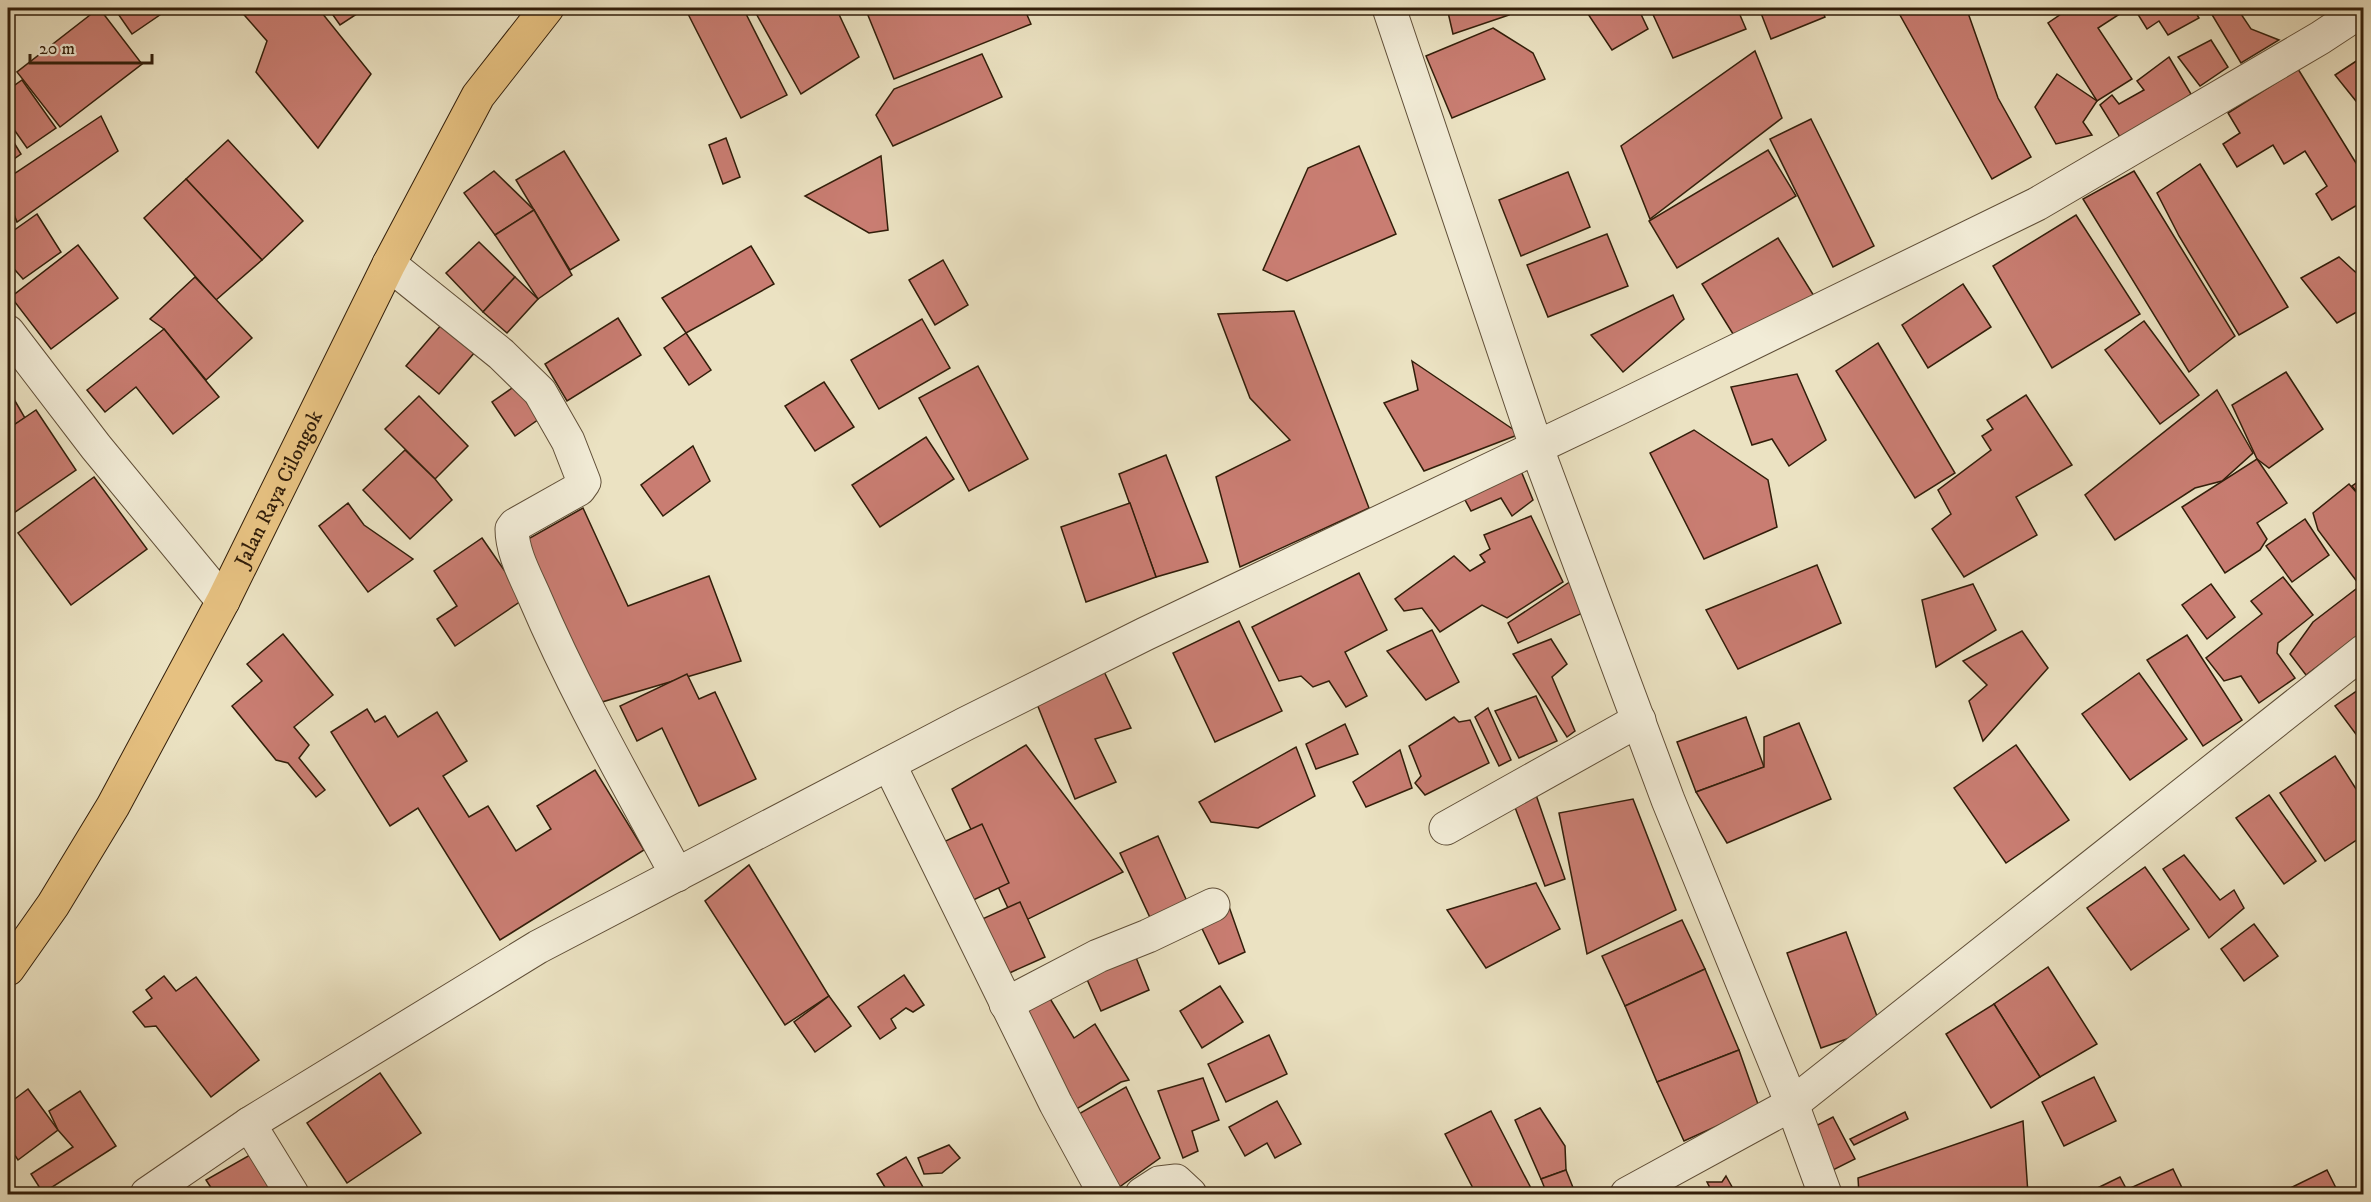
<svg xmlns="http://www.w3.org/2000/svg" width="2371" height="1202" font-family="'IM FELL DW Pica',serif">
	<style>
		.building { fill: #c97d72; stroke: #321e0a; stroke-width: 1.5 }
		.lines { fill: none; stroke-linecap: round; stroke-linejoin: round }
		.minor-casing { stroke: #604f38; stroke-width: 35 }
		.highway-casing { stroke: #321e0a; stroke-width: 35 }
		.minor { stroke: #f2ecd7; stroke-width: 33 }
		.highway { stroke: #e6c181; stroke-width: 33 }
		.labels { text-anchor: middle; stroke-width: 4.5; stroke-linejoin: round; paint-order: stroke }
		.street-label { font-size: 21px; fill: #321e0a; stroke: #f2ecd7 }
	</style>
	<rect width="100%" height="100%" fill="#ebe2c2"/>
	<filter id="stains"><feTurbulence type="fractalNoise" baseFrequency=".00333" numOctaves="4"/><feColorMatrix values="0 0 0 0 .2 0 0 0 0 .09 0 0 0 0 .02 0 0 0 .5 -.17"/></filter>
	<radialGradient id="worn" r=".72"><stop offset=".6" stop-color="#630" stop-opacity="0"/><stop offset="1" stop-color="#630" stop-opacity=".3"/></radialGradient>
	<g class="building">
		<polygon points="99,8 142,64 60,127 17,72"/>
		<polygon points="114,8 170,8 132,34"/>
		<polygon points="238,8 318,8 371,74 318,148 256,72 267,41"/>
		<polygon points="328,8 366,8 340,25"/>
		<polygon points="692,8 743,8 787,95 741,118 686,10"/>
		<polygon points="753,8 836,8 859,57 801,94"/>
		<polygon points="865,8 1024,8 1031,24 894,79"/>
		<polygon points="1447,8 1507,8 1509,15 1453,34"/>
		<polygon points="1584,8 1638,8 1648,29 1612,50"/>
		<polygon points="1650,8 1737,8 1746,29 1673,58"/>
		<polygon points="1759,8 1821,8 1825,17 1771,39"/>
		<polygon points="1896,8 1964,8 1967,10 1998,98 2031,157 1992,179"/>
		<polygon points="2070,8 2129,8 2098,28 2132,79 2097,101 2048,23"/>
		<polygon points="2134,8 2193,8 2199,18 2168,35 2159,21 2147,29"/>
		<polygon points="2208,8 2237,8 2251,29 2279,40 2241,63"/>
		<polygon points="1493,28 1533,53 1545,79 1452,118 1426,56"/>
		<polygon points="2211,40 2228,67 2200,86 2178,57"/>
		<polygon points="1755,51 1782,118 1650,219 1621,146"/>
		<polygon points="982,54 1002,97 893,146 876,115 894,89"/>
		<polygon points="2364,56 2364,111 2335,75"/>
		<polygon points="2169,57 2191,94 2123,142 2100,105 2112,95 2119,104 2144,90 2137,81"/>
		<polygon points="2298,69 2364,176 2364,201 2332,220 2316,194 2327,186 2305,151 2284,164 2273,145 2237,167 2223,144 2240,133 2228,113"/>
		<polygon points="2057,74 2097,101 2083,122 2092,135 2056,144 2035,107"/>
		<polygon points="22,80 56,128 27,148 8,121 8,90"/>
		<polygon points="101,116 118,151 17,222 8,199 8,178"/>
		<polygon points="1811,119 1874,246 1833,267 1770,139"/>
		<polygon points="8,133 21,154 8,163"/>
		<polygon points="726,138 740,177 723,184 709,145"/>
		<polygon points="228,140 303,221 262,260 186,179"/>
		<polygon points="1359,146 1396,234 1287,281 1263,270 1308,168"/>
		<polygon points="1768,150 1796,196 1677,268 1649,221"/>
		<polygon points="564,151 619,240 570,270 516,180"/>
		<polygon points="881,156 888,230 869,233 805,196"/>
		<polygon points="2200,164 2288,307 2239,335 2179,236 2157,193"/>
		<polygon points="494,171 534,210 495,235 464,193"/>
		<polygon points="2134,171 2235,336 2189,372 2083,199"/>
		<polygon points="1568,172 1590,227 1521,256 1499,200"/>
		<polygon points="186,179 262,260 216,300 144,218"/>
		<polygon points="534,210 572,275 538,299 495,235"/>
		<polygon points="37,214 61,252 23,279 8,262 8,225 10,233"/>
		<polygon points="2076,215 2140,314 2052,368 1993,266"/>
		<polygon points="1607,234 1628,286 1548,317 1527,265"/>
		<polygon points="1778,238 1814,296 1738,342 1702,284"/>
		<polygon points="479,242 515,277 483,312 446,273"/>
		<polygon points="78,245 118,298 51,349 11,297"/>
		<polygon points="751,246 774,284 686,333 662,298"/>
		<polygon points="2339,257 2364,280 2364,308 2337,323 2301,278"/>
		<polygon points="943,260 968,305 935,325 909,280"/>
		<polygon points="195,277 252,338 206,380 164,329 150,319"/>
		<polygon points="515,277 538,299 507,333 483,312"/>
		<polygon points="1963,284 1991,327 1928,368 1902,325"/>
		<polygon points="1673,295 1684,319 1623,372 1591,335"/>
		<polygon points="1294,311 1369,508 1240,567 1216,477 1290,440 1250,398 1218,314"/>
		<polygon points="618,318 641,355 567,401 545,364"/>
		<polygon points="922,319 950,368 879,409 851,360"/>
		<polygon points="2144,321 2199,395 2160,424 2105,350"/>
		<polygon points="442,324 475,352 439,394 406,366"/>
		<polygon points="164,329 219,397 173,434 136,387 105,412 87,390"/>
		<polygon points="686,333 711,370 689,385 664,348"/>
		<polygon points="1878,343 1955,473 1915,498 1836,371"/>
		<polygon points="1412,361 1520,434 1424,471 1384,403 1418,390"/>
		<polygon points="978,366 1028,459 969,491 919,398"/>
		<polygon points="2286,372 2323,429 2269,468 2257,459 2232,405"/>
		<polygon points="1797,374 1826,440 1789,466 1772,439 1752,445 1731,387"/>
		<polygon points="824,382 854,427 815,451 785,406"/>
		<polygon points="515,386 539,419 515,436 492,402"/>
		<polygon points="8,389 25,418 8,429"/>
		<polygon points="2217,390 2253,453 2222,481 2195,488 2115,540 2085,495"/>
		<polygon points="2026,395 2072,465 2016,497 2037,535 1964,577 1932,529 1951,514 1938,490 1991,450 1982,436 1993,429 1987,420"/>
		<polygon points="419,396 468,446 435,479 385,429"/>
		<polygon points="36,410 76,470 8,517 8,429"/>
		<polygon points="1694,430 1768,480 1777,527 1704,559 1650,453"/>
		<polygon points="926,437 954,479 880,527 852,485"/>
		<polygon points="693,446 710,481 663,516 641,485"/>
		<polygon points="405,450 435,479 452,500 410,539 363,490"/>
		<polygon points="1166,455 1208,562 1156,577 1119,474"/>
		<polygon points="2257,459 2287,503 2257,523 2267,539 2260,550 2225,573 2182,507"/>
		<polygon points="1519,466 1533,500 1512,516 1501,498 1471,511 1464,498"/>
		<polygon points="94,477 147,549 71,605 18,533"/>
		<polygon points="2364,478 2364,501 2352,486"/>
		<polygon points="2349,484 2364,501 2364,591 2318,530 2313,513"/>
		<polygon points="348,503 364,525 413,559 368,592 319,526"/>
		<polygon points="1130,503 1156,577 1086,602 1061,527"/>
		<polygon points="583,508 628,606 709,576 741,661 602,702 521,543"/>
		<polygon points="1531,516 1563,582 1507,618 1482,605 1440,632 1422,608 1404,611 1395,599 1454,556 1470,571 1485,562 1480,555 1490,549 1484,535"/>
		<polygon points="2305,519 2329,555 2292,582 2266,546"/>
		<polygon points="482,538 524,599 455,646 437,619 457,606 434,571"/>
		<polygon points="1817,565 1841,623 1738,669 1706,610"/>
		<polygon points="1359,573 1387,630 1345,652 1367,696 1346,707 1329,681 1313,687 1301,676 1279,681 1252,627"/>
		<polygon points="2283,577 2313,615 2278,643 2277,653 2295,678 2259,703 2241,676 2224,681 2206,658 2262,614 2251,601"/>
		<polygon points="1574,579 1589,610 1518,643 1508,623"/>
		<polygon points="1973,584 1996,630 1936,667 1922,600"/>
		<polygon points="2211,584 2235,617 2207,639 2182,605"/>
		<polygon points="2356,589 2364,599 2364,631 2306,675 2290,654 2313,622"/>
		<polygon points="1239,621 1282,711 1215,742 1173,653"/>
		<polygon points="1432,630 1459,682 1426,700 1387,651"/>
		<polygon points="2022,631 2048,668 1983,741 1969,701 1987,685 1963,661"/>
		<polygon points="283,634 333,695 294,727 309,745 299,758 325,790 316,797 288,763 276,760 232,706 262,681 247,664"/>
		<polygon points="2187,635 2242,720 2203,746 2147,660"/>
		<polygon points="1551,639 1567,664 1552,677 1575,731 1567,737 1513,654"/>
		<polygon points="1099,661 1131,728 1095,739 1116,782 1075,799 1033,694"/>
		<polygon points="2139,673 2187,739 2130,780 2082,714"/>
		<polygon points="687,674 699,699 715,692 756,779 699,806 662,728 637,741 620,706"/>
		<polygon points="2364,686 2364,745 2335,706"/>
		<polygon points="1536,696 1557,741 1519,758 1495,711"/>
		<polygon points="1488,708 1511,760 1499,766 1475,717"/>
		<polygon points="367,709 375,722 385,716 398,737 437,712 467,761 443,776 469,817 488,806 516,851 551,829 537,806 595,770 644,850 500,940 418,808 390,826 331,732"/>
		<polygon points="1454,717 1459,722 1470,720 1489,763 1425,795 1415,783 1421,776 1409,746"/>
		<polygon points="1746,717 1764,767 1696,792 1677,742"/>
		<polygon points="1799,723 1831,799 1727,843 1696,792 1764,767 1764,737"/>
		<polygon points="1345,724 1358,754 1316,769 1306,744"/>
		<polygon points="1026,745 1123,872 1016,925 952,789"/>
		<polygon points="2016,745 2069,820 2006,863 1954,788"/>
		<polygon points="1296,747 1315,796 1258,828 1211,822 1199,802"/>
		<polygon points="1400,750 1412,788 1366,807 1353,782"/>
		<polygon points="2335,756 2356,789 2364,784 2364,835 2325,861 2280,793"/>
		<polygon points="1534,789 1565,879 1545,886 1511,797"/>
		<polygon points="2269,795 2316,861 2284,884 2236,818"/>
		<polygon points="1633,799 1676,910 1587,954 1559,813"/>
		<polygon points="982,824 1009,883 965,904 937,845"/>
		<polygon points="1158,836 1190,908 1153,924 1120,853"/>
		<polygon points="2184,855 2220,900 2234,890 2244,908 2209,938 2163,869"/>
		<polygon points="749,865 829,996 785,1025 705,901"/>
		<polygon points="2145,867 2189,929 2131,970 2087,908"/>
		<polygon points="1536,883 1560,929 1486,968 1447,910"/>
		<polygon points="1227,901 1245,952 1219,964 1196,916"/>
		<polygon points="1020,902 1045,957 1005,975 980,920"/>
		<polygon points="1682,920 1705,969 1625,1006 1602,956"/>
		<polygon points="2254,924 2278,956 2244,981 2221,949"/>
		<polygon points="1846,932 1881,1027 1821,1048 1787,953"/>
		<polygon points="1131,945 1149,990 1101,1011 1081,966"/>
		<polygon points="2048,967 2097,1044 2040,1077 1994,1004"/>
		<polygon points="1705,969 1739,1050 1657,1082 1625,1006"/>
		<polygon points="904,975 924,1005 913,1012 906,1008 891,1019 896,1028 880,1039 858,1007"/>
		<polygon points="164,976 176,991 196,977 259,1060 211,1097 156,1026 145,1027 133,1012 152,998 146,990"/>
		<polygon points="1220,986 1243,1022 1202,1048 1180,1011"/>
		<polygon points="1046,992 1074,1038 1095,1024 1129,1080 1121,1082 1070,1113 1021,1007"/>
		<polygon points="829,996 851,1026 815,1052 794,1022"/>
		<polygon points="1994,1004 2040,1077 1991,1108 1946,1034"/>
		<polygon points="1269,1035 1287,1074 1226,1102 1208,1064"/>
		<polygon points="1739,1050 1759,1107 1684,1141 1657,1082"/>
		<polygon points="380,1073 421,1133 347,1183 307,1123"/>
		<polygon points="2094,1077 2116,1121 2064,1146 2042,1102"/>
		<polygon points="1203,1078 1219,1120 1192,1131 1198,1151 1183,1158 1158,1091"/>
		<polygon points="1126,1087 1160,1158 1118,1188 1070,1119"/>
		<polygon points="28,1089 58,1130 18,1160 8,1145 8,1104"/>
		<polygon points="80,1091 116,1146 43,1193 31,1174 73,1147 58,1130 49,1111"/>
		<polygon points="1277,1101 1301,1144 1275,1158 1267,1143 1245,1156 1229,1127"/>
		<polygon points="1540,1108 1565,1146 1566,1170 1541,1179 1515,1120"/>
		<polygon points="1491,1111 1534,1194 1476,1194 1445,1134"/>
		<polygon points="1905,1112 1908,1119 1854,1145 1850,1139"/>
		<polygon points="1833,1117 1855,1159 1825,1174 1804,1132"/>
		<polygon points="2023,1121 2028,1194 1859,1194 1858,1178"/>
		<polygon points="949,1145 960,1158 942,1173 924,1174 918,1158"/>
		<polygon points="257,1151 281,1194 215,1194 206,1180"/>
		<polygon points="906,1157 924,1189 915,1194 889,1194 877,1174"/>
		<polygon points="2173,1169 2185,1194 2131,1194 2128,1189"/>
		<polygon points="1566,1170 1574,1190 1563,1194 1547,1194 1541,1179"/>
		<polygon points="2327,1170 2339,1194 2278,1194"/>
		<polygon points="1726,1176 1736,1194 1713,1194 1707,1182 1722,1182"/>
		<polygon points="2120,1177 2129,1194 2085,1194"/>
	</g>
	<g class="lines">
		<defs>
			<g id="minor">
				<polyline points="1389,8 1536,446 1668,800 1792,1104 1825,1194"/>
				<path d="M389 264 501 354 540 392 568 441 584 482 579 489 515 525 512 529C512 553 526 577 535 598 576 694 628 784 677 875"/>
				<polyline points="8,332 96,447 223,601"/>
				<polyline points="889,764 1056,1104 1105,1194"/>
				<polyline points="1446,828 1639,720"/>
				<polyline points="1006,1004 1098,956 1148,936 1213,905"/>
				<polyline points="249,1124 292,1194"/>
				<polyline points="147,1194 249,1124 538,947 965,724 1145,634 1617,409 2037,204 2320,38 2364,9"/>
				<polyline points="1142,1194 1159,1183 1176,1181 1190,1194"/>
				<polyline points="1627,1194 1792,1104 2364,651"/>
			</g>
			<g id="highway">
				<path id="s1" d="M8 969 53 905 113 806 223 601 389 264 478 96 547 8"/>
			</g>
		</defs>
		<use href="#minor" class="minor-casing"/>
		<use href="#highway" class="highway-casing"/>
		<use href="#minor" class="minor"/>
		<use href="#highway" class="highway"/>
	</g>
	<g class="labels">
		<g class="street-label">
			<text dy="7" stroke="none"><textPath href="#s1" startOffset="552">Jalan Raya Cilongok</textPath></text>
		</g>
	</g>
	<rect width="2371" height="1202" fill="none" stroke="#ebe2c2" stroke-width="30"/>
	<rect x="9" y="9" width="2353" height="1184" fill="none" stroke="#321e0a" stroke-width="3"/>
	<rect x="15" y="15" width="2341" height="1172" fill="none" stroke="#321e0a" stroke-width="1.5"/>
	<path d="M30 54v9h122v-9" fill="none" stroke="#321e0a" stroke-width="3"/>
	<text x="39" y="54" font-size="18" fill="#321e0a" stroke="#f2ecd7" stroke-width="4.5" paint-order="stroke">20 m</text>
	<rect width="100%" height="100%" filter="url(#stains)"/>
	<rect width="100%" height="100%" fill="url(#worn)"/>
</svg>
